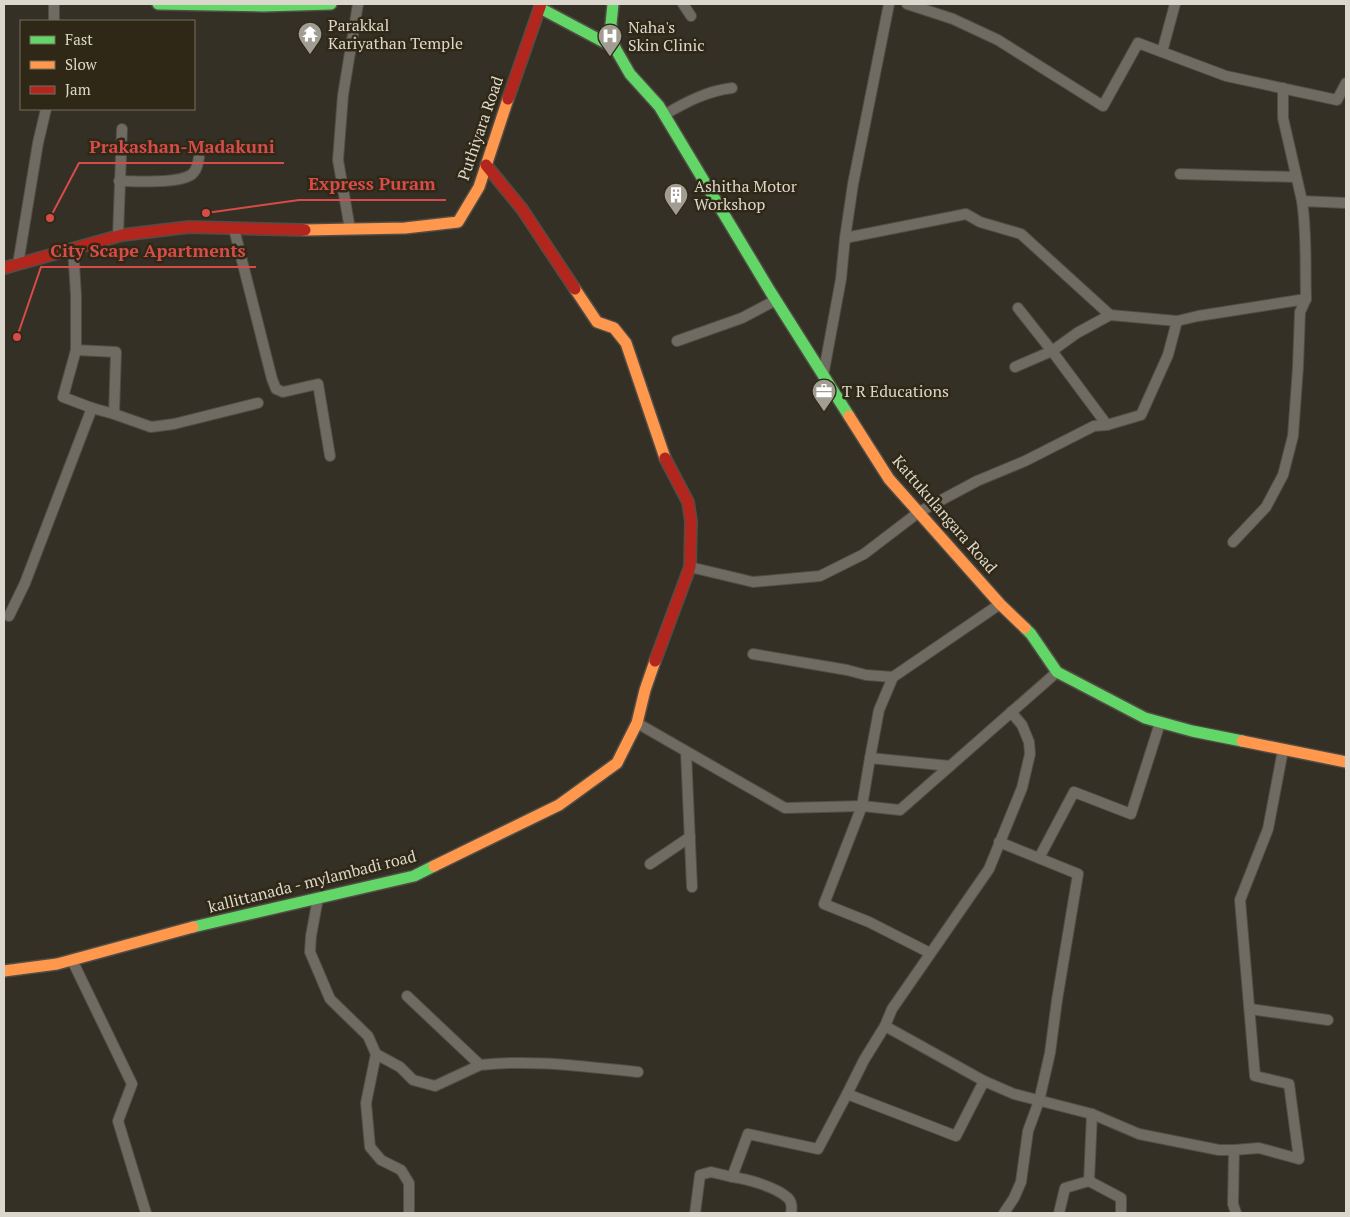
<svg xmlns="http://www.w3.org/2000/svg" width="1350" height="1217" font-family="'PT Serif',serif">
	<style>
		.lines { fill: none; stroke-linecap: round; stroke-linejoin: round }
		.street-casing { stroke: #514d45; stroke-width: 12 }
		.fast-casing { stroke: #514d45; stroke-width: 14 }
		.slow-casing { stroke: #514d45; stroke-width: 14 }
		.jam-casing { stroke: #514d45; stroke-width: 14 }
		.street { stroke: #6f6b63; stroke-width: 10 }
		.fast { stroke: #63d668; stroke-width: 11 }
		.slow { stroke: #ff974d; stroke-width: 11 }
		.jam { stroke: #b3261e; stroke-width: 11 }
		.labels { text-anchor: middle; stroke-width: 5; stroke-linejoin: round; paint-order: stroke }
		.poi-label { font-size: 16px; fill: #dcd7cc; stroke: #302816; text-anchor: start }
		.street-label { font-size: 16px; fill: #dcd7cc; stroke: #302816 }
		.leader { fill: none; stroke: #d74b49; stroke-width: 2 }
		.callout-dot { fill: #d74b49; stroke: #302816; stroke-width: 2 }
		.callout-label { font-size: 18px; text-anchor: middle; font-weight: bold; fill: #d74b49; stroke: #302816; stroke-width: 5; stroke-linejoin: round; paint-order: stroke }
	</style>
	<rect width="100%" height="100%" fill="#343026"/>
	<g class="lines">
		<defs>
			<g id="street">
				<polyline points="683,4 691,16"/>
				<polyline points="907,4 953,19 998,40 1103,106 1138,43 1226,76 1337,100 1346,83"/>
				<polyline points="54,21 54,4"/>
				<polyline points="1162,52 1175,4"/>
				<polyline points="1283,88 1283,118 1302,201"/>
				<path d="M664 115C686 102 707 91 732 88"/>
				<polyline points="1180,174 1296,177"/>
				<path d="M119 181C138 181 176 184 191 175 197 171 198 163 199 157"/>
				<polyline points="234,229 272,379 276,389 283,392 318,384 330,456"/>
				<polyline points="350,229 338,160 343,95 358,4"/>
				<polyline points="118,236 122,129"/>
				<polyline points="845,238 966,214 980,222 1021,234 1110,315"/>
				<polyline points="18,264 38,143 46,109"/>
				<path d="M1306 299C1305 266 1307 234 1302 201L1346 203"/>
				<polyline points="1018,308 1052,351 1107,425"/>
				<polyline points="677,341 742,318 776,300"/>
				<polyline points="76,350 116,352 114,414 92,408"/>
				<polyline points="1015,367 1052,351 1077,333 1110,315 1177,321 1198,316 1306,299 1300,312 1298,367 1293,436 1283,475 1266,507 1233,542"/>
				<polyline points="823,376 841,279 845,238 853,184 889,4"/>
				<polyline points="114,414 151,427 174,424 258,403"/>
				<polyline points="690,567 753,582 820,576 864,554 919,512 977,481 1025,461 1094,426 1107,425 1141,415 1168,355 1177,321"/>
				<polyline points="9,616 25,583 92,408 63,397 76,350 76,295 73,248"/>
				<polyline points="753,654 847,670 866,675 893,677 1000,604"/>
				<polyline points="637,723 785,808 862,806 900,810 1057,672"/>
				<polyline points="686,752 692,887"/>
				<polyline points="870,758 879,710 893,677"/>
				<polyline points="999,842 1078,874 1057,1000 1050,1053 1039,1101 1028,1131 1021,1182 1014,1198 1004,1213"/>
				<polyline points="1039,858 1074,792 1131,814 1160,723"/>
				<polyline points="650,864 690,837"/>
				<polyline points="318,898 311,936 310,952 330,999 368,1036 376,1054 366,1103 370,1147 381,1160 401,1170 409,1183 409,1213"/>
				<polyline points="930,953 869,922 824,904 862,806 870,758 950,766"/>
				<polyline points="72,960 132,1084 118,1121 146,1213"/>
				<path d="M407 996 480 1065C532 1059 586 1067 638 1072"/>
				<polyline points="1250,1009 1328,1020"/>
				<polyline points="885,1026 984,1081 1014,1094 1092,1114 1139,1134 1219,1150 1234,1150"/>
				<polyline points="376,1054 400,1067 413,1080 435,1086 480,1065"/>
				<polyline points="984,1081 956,1136 847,1094 864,1060 885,1026 892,1009 989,869 1022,788 1030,754 1029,742 1022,725 1011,712"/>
				<path d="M732 1177C748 1179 776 1187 788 1198 792 1202 792 1208 791 1213"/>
				<polyline points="1089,1181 1121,1198 1121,1213"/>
				<polyline points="695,1213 700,1175 711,1172 732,1177 748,1134 818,1149 847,1094"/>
				<polyline points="1059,1213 1065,1188 1089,1181 1092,1114"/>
				<polyline points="1236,1213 1233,1204 1234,1150 1259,1148 1299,1159 1289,1084 1255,1076 1240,900 1268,829 1283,750"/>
			</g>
			<g id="fast">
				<polyline points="158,4 263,6 331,4"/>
				<polyline points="613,4 611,24 615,48 630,74 659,106 770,291 849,416"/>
				<polyline points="540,8 615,48"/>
				<polyline points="1025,628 1031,634 1057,672 1145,718 1192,731 1242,741"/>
				<polyline points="193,927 414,876 434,866"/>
			</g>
			<g id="slow">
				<polyline points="305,230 405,228 458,222 479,187 508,99"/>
				<polyline points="575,289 597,322 614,328 626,343 665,458"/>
				<polyline points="849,416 889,479 1000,604 1025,628"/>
				<polyline points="1242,741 1346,762"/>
				<polyline points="434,866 559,805 617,763 637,723 645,690 655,661"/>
				<polyline points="4,971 57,964 193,927"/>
			</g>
			<g id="jam">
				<polyline points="508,99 541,4"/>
				<polyline points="486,165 522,209 575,289"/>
				<polyline points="4,268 122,235 189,227 305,230"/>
				<polyline points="655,661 690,567 691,521 688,502 665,458"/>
			</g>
		</defs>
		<use href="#street" class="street-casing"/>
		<use href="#fast" class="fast-casing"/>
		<use href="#slow" class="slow-casing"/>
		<use href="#jam" class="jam-casing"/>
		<use href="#street" class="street"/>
		<use href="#fast" class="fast"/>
		<use href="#slow" class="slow"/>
		<use href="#jam" class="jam"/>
	</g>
	<defs>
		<symbol id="temple-pin" viewBox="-11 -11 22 30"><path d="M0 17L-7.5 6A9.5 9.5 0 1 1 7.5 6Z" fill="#a19d92" stroke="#302816"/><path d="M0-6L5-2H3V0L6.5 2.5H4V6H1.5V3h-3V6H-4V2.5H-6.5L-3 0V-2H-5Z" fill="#fff"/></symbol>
		<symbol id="hospital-pin" viewBox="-11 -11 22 30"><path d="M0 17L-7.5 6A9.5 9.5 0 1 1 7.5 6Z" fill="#a19d92" stroke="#302816"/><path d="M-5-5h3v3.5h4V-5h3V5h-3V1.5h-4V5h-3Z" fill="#fff"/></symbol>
		<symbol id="building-pin" viewBox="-11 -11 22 30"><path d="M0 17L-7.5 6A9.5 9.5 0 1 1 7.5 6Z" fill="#a19d92" stroke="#302816"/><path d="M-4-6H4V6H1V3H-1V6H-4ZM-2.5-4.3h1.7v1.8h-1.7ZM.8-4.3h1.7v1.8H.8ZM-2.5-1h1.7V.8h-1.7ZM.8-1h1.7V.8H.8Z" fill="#fff"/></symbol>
		<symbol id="office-pin" viewBox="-11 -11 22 30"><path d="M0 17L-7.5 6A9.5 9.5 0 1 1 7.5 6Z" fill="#a19d92" stroke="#302816"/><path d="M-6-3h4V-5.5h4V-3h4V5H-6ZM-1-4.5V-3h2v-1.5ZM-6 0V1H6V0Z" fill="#fff"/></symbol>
	</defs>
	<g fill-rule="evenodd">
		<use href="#temple-pin" x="296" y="20" width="28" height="38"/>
		<use href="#hospital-pin" x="596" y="22" width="28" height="38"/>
		<use href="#building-pin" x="662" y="181" width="28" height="38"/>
		<use href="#office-pin" x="810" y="377" width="28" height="38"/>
	</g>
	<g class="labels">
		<g class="poi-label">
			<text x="328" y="31">Parakkal<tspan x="328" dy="18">Kariyathan Temple</tspan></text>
			<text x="628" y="33">Naha's<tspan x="628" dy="18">Skin Clinic</tspan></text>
			<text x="694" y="192">Ashitha Motor<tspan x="694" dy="18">Workshop</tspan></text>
			<text x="842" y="397">T R Educations</text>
		</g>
		<g class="street-label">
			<text transform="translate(480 128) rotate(-71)" y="6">Puthiyara Road</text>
			<text transform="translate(945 514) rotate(49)" y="6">Kattukulangara Road</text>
			<text transform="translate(312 881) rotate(-14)" y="6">kallittanada - mylambadi road</text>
		</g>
	</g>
	<path class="leader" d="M50 218L79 163H284M206 213L299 200H446M17 337L41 267H256"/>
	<g class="callout-dot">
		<circle cx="50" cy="218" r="5"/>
		<circle cx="206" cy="213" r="5"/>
		<circle cx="17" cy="337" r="5"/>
	</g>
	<g class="callout-label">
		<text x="182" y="153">Prakashan-Madakuni</text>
		<text x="372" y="190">Express Puram</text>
		<text x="148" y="257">City Scape Apartments</text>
	</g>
	<rect width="1350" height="1217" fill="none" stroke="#dcd7cc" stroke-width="10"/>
	<rect x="20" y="20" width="175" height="90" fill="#302816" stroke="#756e5f"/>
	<rect x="30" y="36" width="25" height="8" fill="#63d668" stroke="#756e5f"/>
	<text x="65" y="45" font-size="15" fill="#dcd7cc">Fast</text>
	<rect x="30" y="61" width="25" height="8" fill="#ff974d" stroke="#756e5f"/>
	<text x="65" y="70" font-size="15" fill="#dcd7cc">Slow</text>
	<rect x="30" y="86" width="25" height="8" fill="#b3261e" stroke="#756e5f"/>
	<text x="65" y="95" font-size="15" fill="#dcd7cc">Jam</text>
</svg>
